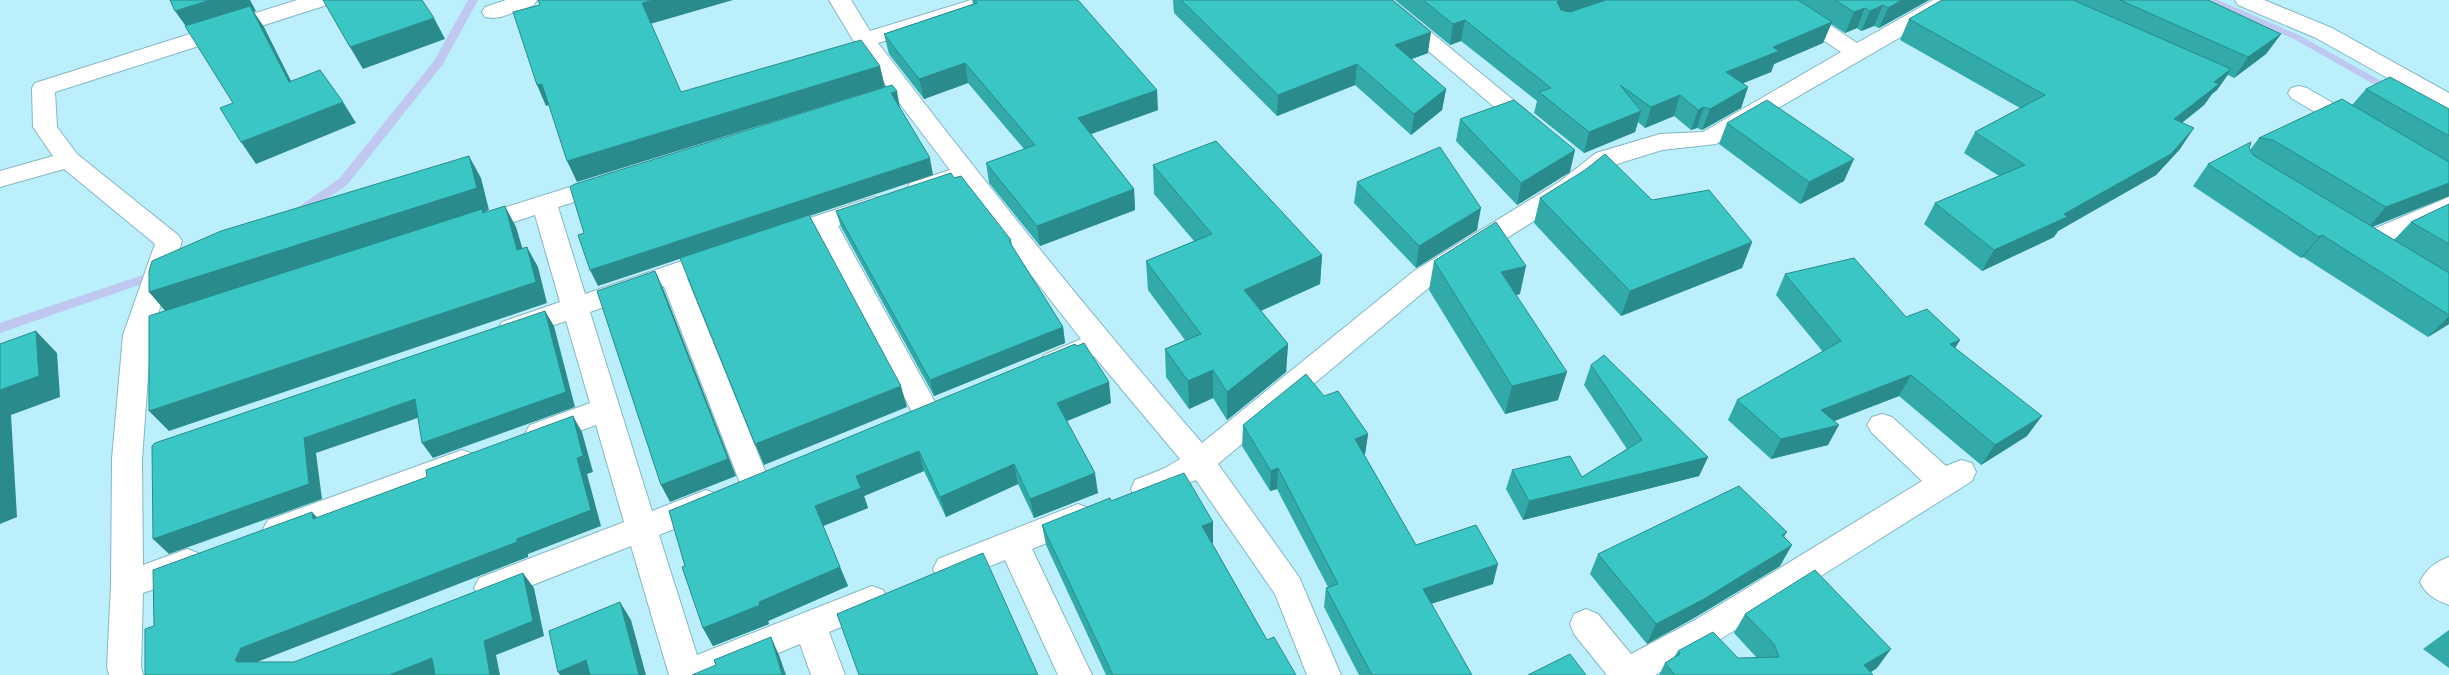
<svg xmlns="http://www.w3.org/2000/svg" width="2449" height="675" font-family="Manrope,sans-serif">
	<style>
		.water { fill: #bfc8f1 }
		.lines { fill: none; stroke-linecap: round; stroke-linejoin: round }
		.stream { fill: #bfc8f1; fill-rule: evenodd }
		.street-casing { stroke: #85b7c3; stroke-width: 2 }
		.street { fill: #fff; fill-rule: evenodd }
		.wall { fill: #3aa }
		.shaded-wall { fill: #298b8b }
		.building { fill: #3bc6c6; stroke: #298b8b }
	</style>
	<rect width="100%" height="100%" fill="#bceffc"/>
	<polygon class="water" points="2202,0 2218,0 2299,35 2449,119 2449,127 2294,39"/>
	<g class="lines">
		<g class="stream">
			<polygon points="468,0 478,0 443,64 347,185 302,216 294,216 292,213 294,210 339,179 434,61"/>
			<polygon points="158,270 164,274 162,277 0,333 0,323"/>
		</g>
		<defs>
			<g id="street">
				<polygon points="297,0 330,0 327,5 55,92 57,127 77,154 178,235 182,241 151,335 142,459 143,565 187,549 198,553 203,563 198,573 143,593 141,667 143,675 109,675 107,667 111,585 112,459 123,335 155,244 64,169 0,187 0,171 53,156 33,127 32,88 35,83"/>
				<polygon points="506,0 537,0 534,5 501,17 493,18 485,17 482,12 485,7"/>
				<path d="M829 0H851L870 31 971 0H1004L1001 5 878 43C982 179 1089 313 1202 443L1414 271 1559 182 1596 153 1660 134 1703 132 1841 52 1770 5 1767 0H1792L1857 43 1933 0H1959L1956 5 1716 144 1662 150 1614 165 1577 194 1432 285 1218 464 1299 577 1341 675H1307L1275 594 1196 480 1146 501 1135 498 1131 489 1135 480 1165 468 1180 459 1094 356 1054 373 1044 369 1040 362 1044 355 1081 339 960 184 919 197 910 195 907 189 910 183 950 170 897 100 861 111 853 109 849 104 853 99 888 88 853 40Z"/>
				<polygon points="1368,0 1392,0 1541,123 1545,128 1541,133 1533,136 1525,133"/>
				<polygon points="2235,0 2264,0 2332,28 2449,93 2449,110 2441,108 2316,38 2238,5"/>
				<polygon points="2299,86 2307,88 2364,121 2368,126 2364,131 2356,134 2348,131 2291,98 2288,93 2291,88"/>
				<polygon points="608,175 617,177 620,183 617,189 558,207 585,294 720,248 729,251 733,257 729,263 687,278 770,483 766,492 755,495 744,492 740,483 664,286 590,312 652,511 706,490 717,494 721,503 717,512 659,535 697,655 872,586 883,590 888,600 883,610 829,632 845,675 811,675 800,644 725,675 669,675 631,546 490,602 479,598 474,588 479,578 624,522 596,425 540,445 530,441 525,433 530,425 590,403 566,321 512,339 502,336 498,329 502,322 560,302 535,215 474,235 465,232 461,226 465,220"/>
				<polygon points="874,197 883,199 887,205 883,211 838,226 941,413 937,421 927,424 917,421 817,234 779,246 770,243 766,237 770,231"/>
				<polygon points="2449,197 2449,215 2366,251 2357,248 2353,242 2357,236"/>
				<polygon points="1882,414 1892,417 1946,466 1961,460 1972,463 1976,472 1972,481 1719,640 1655,675 1607,675 1574,634 1570,624 1574,614 1586,609 1598,614 1631,654 1695,620 1922,481 1872,433 1867,425 1872,417"/>
				<polygon points="462,450 473,454 477,462 473,470 279,542 268,538 263,529 268,520"/>
				<polygon points="1078,504 1089,508 1093,517 1089,526 1032,549 1092,675 1058,675 1005,560 949,583 938,579 933,569 938,559"/>
				<path d="M2449 557V605C2436 600 2426 595 2420 582 2426 569 2435 562 2449 557Z"/>
			</g>
		</defs>
		<use href="#street" class="street-casing"/>
		<use href="#street" class="street"/>
	</g>
	<g class="wall">
		<polygon points="972,0 1078,0 1158,110 1091,134 1134,189 1135,210 1040,246 989,183 986,163 1024,149 968,83 924,99 889,54 884,34 973,4"/>
		<polygon points="1173,0 1392,0 1428,53 1411,59 1446,89 1442,110 1411,135 1355,85 1277,116 1174,13"/>
		<polygon points="1395,0 1929,0 1879,28 1874,26 1861,31 1857,28 1845,33 1831,24 1823,43 1774,64 1771,72 1743,83 1748,87 1741,108 1702,130 1697,128 1691,130 1674,116 1645,128 1638,122 1635,132 1584,153 1534,113 1537,101 1461,41 1450,45"/>
		<polygon points="1942,0 2208,0 2281,34 2266,54 2234,78 2228,75 2217,90 2212,94 2204,105 2182,123 2180,149 2156,175 2058,231 2054,237 1982,271 1924,224 1935,203 1999,176 1964,153 1975,132 2020,108 1900,40 1909,19"/>
		<polygon points="2366,89 2449,109 2449,196 2372,227 2394,240 2411,222 2449,204 2449,324 2428,337 2303,257 2301,258 2193,186 2208,164 2250,150 2259,138 2352,105"/>
		<polygon points="1460,119 1570,172 1517,205 1456,141"/>
		<polygon points="1727,123 1844,181 1800,204 1719,144"/>
		<polygon points="1153,165 1322,255 1320,284 1261,311 1288,344 1286,372 1227,420 1213,398 1189,409 1166,377 1165,349 1185,340 1148,290 1146,261 1194,241 1154,194"/>
		<polygon points="954,178 1011,240 1012,246 1063,327 1065,343 934,396 841,227 836,211"/>
		<polygon points="1357,182 1477,230 1416,268 1354,203"/>
		<polygon points="1540,198 1652,200 1752,242 1742,268 1621,316 1534,223"/>
		<polygon points="1434,261 1520,294 1516,295 1558,400 1505,414 1429,290"/>
		<polygon points="1785,274 1906,317 1960,340 1955,348 2027,436 1981,465 1899,396 1834,421 1828,445 1771,459 1728,420 1737,400 1823,352 1776,295"/>
		<polygon points="1591,365 1708,457 1699,476 1523,520 1506,489 1512,470 1582,477 1627,449 1584,385"/>
		<polygon points="1324,396 1368,434 1365,454 1364,454 1416,545 1493,584 1431,604 1472,675 1359,675 1324,607 1326,588 1328,587 1277,489 1270,491 1242,446 1243,425"/>
		<polygon points="1111,403 1066,421 1098,493 1034,518 1018,484 946,517 924,471 864,496 868,508 823,526 848,586 768,621 769,624 713,646 703,628 669,511"/>
		<polygon points="1111,501 1213,522 1213,543 1212,543 1267,640 1296,675 1106,675 1046,545 1042,525"/>
		<polygon points="1787,532 1784,537 1780,566 1694,618 1647,644 1590,574 1598,554"/>
		<polygon points="1745,614 1877,668 1871,672 1873,675 1659,675 1665,663 1674,657 1678,651 1738,658 1757,658 1734,633"/>
		<polygon points="2449,630 2449,668 2423,649"/>
	</g>
	<g class="shaded-wall">
		<polygon points="210,0 250,0 256,11 254,12 264,27 302,103 289,82 190,32 175,11"/>
		<polygon points="653,0 733,0 650,24 642,3"/>
		<polygon points="1559,0 1607,0 1556,17 1557,2"/>
		<polygon points="1902,0 1929,0 1879,28 1888,8"/>
		<polygon points="1883,5 1874,26 1861,31 1870,11"/>
		<polygon points="1865,8 1857,28 1845,33 1854,12"/>
		<polygon points="434,18 445,39 363,69 350,47"/>
		<polygon points="1465,20 1461,41 1450,45 1453,24"/>
		<polygon points="1832,22 1823,43 1774,64 1771,72 1719,93 1726,72 1773,47"/>
		<polygon points="1431,32 1428,53 1393,66 1395,45"/>
		<polygon points="2281,34 2266,54 2234,78 2248,57"/>
		<polygon points="965,63 968,83 924,99 919,79"/>
		<polygon points="1357,64 1355,85 1277,116 1278,95"/>
		<polygon points="880,66 885,87 577,182 567,161"/>
		<polygon points="2231,69 2217,90 2212,94 2204,105 2160,140 2174,119 2214,82"/>
		<polygon points="542,84 552,104 546,106 537,85"/>
		<polygon points="1748,87 1741,108 1702,130 1710,109"/>
		<polygon points="1446,89 1442,110 1411,135 1414,114"/>
		<polygon points="1157,90 1158,110 1080,138 1078,118"/>
		<polygon points="897,91 900,108 895,110 891,93"/>
		<polygon points="1680,95 1674,116 1645,128 1651,107"/>
		<polygon points="343,102 356,123 256,164 241,142"/>
		<polygon points="1704,107 1697,128 1691,130 1698,110"/>
		<polygon points="1641,111 1635,132 1584,153 1589,132"/>
		<polygon points="2194,128 2180,149 2156,175 2058,231 2054,237 1982,271 1994,250 2064,214"/>
		<polygon points="1575,150 1570,172 1517,205 1521,183"/>
		<polygon points="469,156 481,178 489,210 484,212 494,230 167,313 149,292"/>
		<polygon points="930,158 933,175 598,286 590,270"/>
		<polygon points="1854,159 1844,181 1800,204 1809,182"/>
		<polygon points="2449,183 2449,196 2367,229 2386,207"/>
		<polygon points="1134,189 1135,210 1040,246 1037,226"/>
		<polygon points="505,206 516,227 529,270 517,250"/>
		<polygon points="1481,208 1477,230 1416,268 1419,246"/>
		<polygon points="2322,235 2303,257 2301,258 2319,237"/>
		<polygon points="1752,242 1742,268 1621,316 1630,291"/>
		<polygon points="527,247 538,267 547,303 169,431 149,411"/>
		<polygon points="1322,255 1320,284 1244,318 1244,290"/>
		<polygon points="1526,266 1520,294 1495,301 1501,272"/>
		<polygon points="655,271 663,288 736,476 670,502 661,485"/>
		<polygon points="545,311 554,326 575,407 433,458 422,443"/>
		<polygon points="2449,316 2449,324 2428,337"/>
		<polygon points="1063,327 1065,343 934,396 930,380"/>
		<polygon points="36,331 57,353 60,397 11,415 17,517 0,524 0,390"/>
		<polygon points="1960,340 1947,361 1950,344"/>
		<polygon points="1288,344 1286,372 1227,420 1227,392"/>
		<polygon points="1213,370 1213,398 1189,409 1188,381"/>
		<polygon points="1567,372 1558,400 1505,414 1512,386"/>
		<polygon points="1911,375 1899,396 1811,430 1821,410"/>
		<polygon points="1109,382 1111,403 1060,424 1057,403"/>
		<polygon points="901,386 907,407 764,465 755,444"/>
		<polygon points="415,399 426,415 316,453 322,499 169,554 153,539 304,438"/>
		<polygon points="573,416 582,432 593,472 587,474 601,526 528,554 528,557 257,662 237,662 235,660 241,648 517,539 577,458"/>
		<polygon points="2042,416 2027,436 1981,465 1995,445"/>
		<polygon points="1839,425 1828,445 1771,459 1781,439"/>
		<polygon points="1368,434 1365,454 1352,459 1355,439"/>
		<polygon points="919,451 924,471 864,496 868,508 823,526 815,506 856,476"/>
		<polygon points="1708,457 1699,476 1523,520 1529,501"/>
		<polygon points="1014,464 1018,484 946,517 940,497"/>
		<polygon points="1278,468 1277,489 1270,491 1271,471"/>
		<polygon points="1095,473 1098,493 1034,518 1030,499"/>
		<polygon points="312,512 326,527 313,519"/>
		<polygon points="1213,522 1213,543 1202,547 1202,526"/>
		<polygon points="1792,545 1780,566 1694,618 1647,644 1656,624"/>
		<polygon points="1498,564 1493,584 1418,608 1423,589"/>
		<polygon points="840,567 848,586 768,621 769,624 713,646 703,628 759,602"/>
		<polygon points="523,573 534,588 544,636 496,655 500,675 490,675 484,641"/>
		<polygon points="620,602 631,620 646,675 639,675"/>
		<polygon points="771,637 779,655 786,675 782,675"/>
		<polygon points="1891,649 1877,668 1866,675 1864,665"/>
		<polygon points="432,658 440,675 389,675"/>
		<polygon points="586,660 597,675 560,675 558,672"/>
	</g>
	<g class="building">
		<polygon points="170,0 210,0 175,11"/>
		<polygon points="323,0 422,0 434,18 350,47"/>
		<polygon points="538,0 653,0 642,3 681,92 861,40 880,66 567,161 542,84 537,85 513,12 540,5"/>
		<polygon points="975,0 1078,0 1157,90 1078,118 1134,189 1037,226 986,163 1035,145 965,63 919,79 884,34 977,3"/>
		<polygon points="1181,0 1392,0 1431,32 1395,45 1446,89 1414,114 1357,64 1278,95"/>
		<polygon points="1423,0 1559,0 1557,2 1561,10 1570,12 1606,0 1798,0 1832,22 1773,47 1779,51 1726,72 1748,87 1710,109 1704,107 1698,110 1680,95 1651,107 1620,85 1641,111 1589,132 1539,92 1551,88 1465,20 1453,24"/>
		<polygon points="1835,0 1902,0 1888,8 1883,5 1870,11 1865,8 1854,12"/>
		<polygon points="1942,0 2073,0 2231,69 2214,82 2219,84 2174,119 2194,128 2171,154 2064,214 2067,217 1994,250 1935,203 2025,165 1975,132 2045,95 1909,19"/>
		<polygon points="2120,0 2208,0 2281,34 2248,57"/>
		<polygon points="250,6 289,82 320,70 343,102 241,142 220,108 233,103 185,26"/>
		<polygon points="2390,77 2449,109 2449,136 2366,89"/>
		<polygon points="892,85 897,91 891,93 930,158 590,270 578,235 584,233 570,187 575,184"/>
		<polygon points="2342,99 2449,162 2449,183 2386,207 2273,140 2259,138"/>
		<polygon points="1514,100 1575,150 1521,183 1460,119"/>
		<polygon points="1767,100 1854,159 1809,182 1727,123"/>
		<polygon points="1216,141 1322,255 1244,290 1288,344 1227,392 1213,370 1188,381 1165,349 1201,334 1146,261 1212,234 1153,165"/>
		<polygon points="2251,142 2249,148 2253,155 2449,273 2449,315 2322,235 2319,237 2208,164"/>
		<polygon points="1440,147 1481,208 1419,246 1357,182"/>
		<polygon points="1605,154 1652,200 1709,190 1752,242 1630,291 1540,198 1585,170"/>
		<polygon points="469,156 477,188 149,292 149,271 152,261 221,231"/>
		<polygon points="951,173 954,178 961,176 1011,240 1009,241 1063,327 930,380 836,211"/>
		<polygon points="2449,204 2449,244 2411,222"/>
		<polygon points="505,206 517,250 527,247 536,282 149,411 149,316 482,209 483,213"/>
		<polygon points="809,215 901,386 755,444 680,258"/>
		<polygon points="1496,222 1526,266 1501,272 1567,372 1512,386 1434,261"/>
		<polygon points="1854,258 1906,317 1927,309 1960,340 1950,344 2042,416 1995,445 1911,375 1821,410 1839,425 1781,439 1737,400 1841,341 1785,274"/>
		<polygon points="655,271 728,459 661,485 597,291"/>
		<polygon points="545,311 566,392 422,443 415,399 304,438 309,484 153,539 152,446 155,443"/>
		<polygon points="36,331 39,376 0,390 0,344"/>
		<polygon points="1084,343 1109,382 1057,403 1095,473 1030,499 1014,464 940,497 919,451 856,476 861,488 815,506 840,567 759,602 760,605 703,628 682,567 685,566 669,511 1075,344 1077,346"/>
		<polygon points="1604,355 1708,457 1529,501 1512,470 1570,456 1582,477 1642,440 1591,365"/>
		<polygon points="1306,374 1324,396 1338,391 1368,434 1355,439 1416,545 1476,525 1498,564 1423,589 1472,675 1372,675 1326,588 1338,584 1278,468 1271,471 1243,425"/>
		<polygon points="573,416 583,456 577,458 591,510 517,539 517,542 241,648 235,660 237,662 294,662 523,573 533,621 484,641 490,675 435,675 432,658 389,675 145,675 145,629 154,626 153,570 312,512 313,519 427,477 426,470"/>
		<polygon points="1184,473 1213,522 1202,526 1267,640 1274,637 1296,675 1113,675 1042,525 1110,498 1111,501"/>
		<polygon points="1739,486 1787,532 1782,535 1792,545 1704,599 1656,624 1598,554"/>
		<polygon points="983,553 1038,675 859,675 837,614"/>
		<polygon points="1815,570 1891,649 1864,665 1873,675 1675,675 1665,663 1680,654 1678,651 1713,632 1738,658 1779,657 1774,644 1745,614"/>
		<polygon points="620,602 639,675 590,675 586,660 558,672 549,631"/>
		<polygon points="771,637 782,675 692,675 716,665 714,660"/>
		<polygon points="1570,654 1586,675 1528,675"/>
	</g>
</svg>
